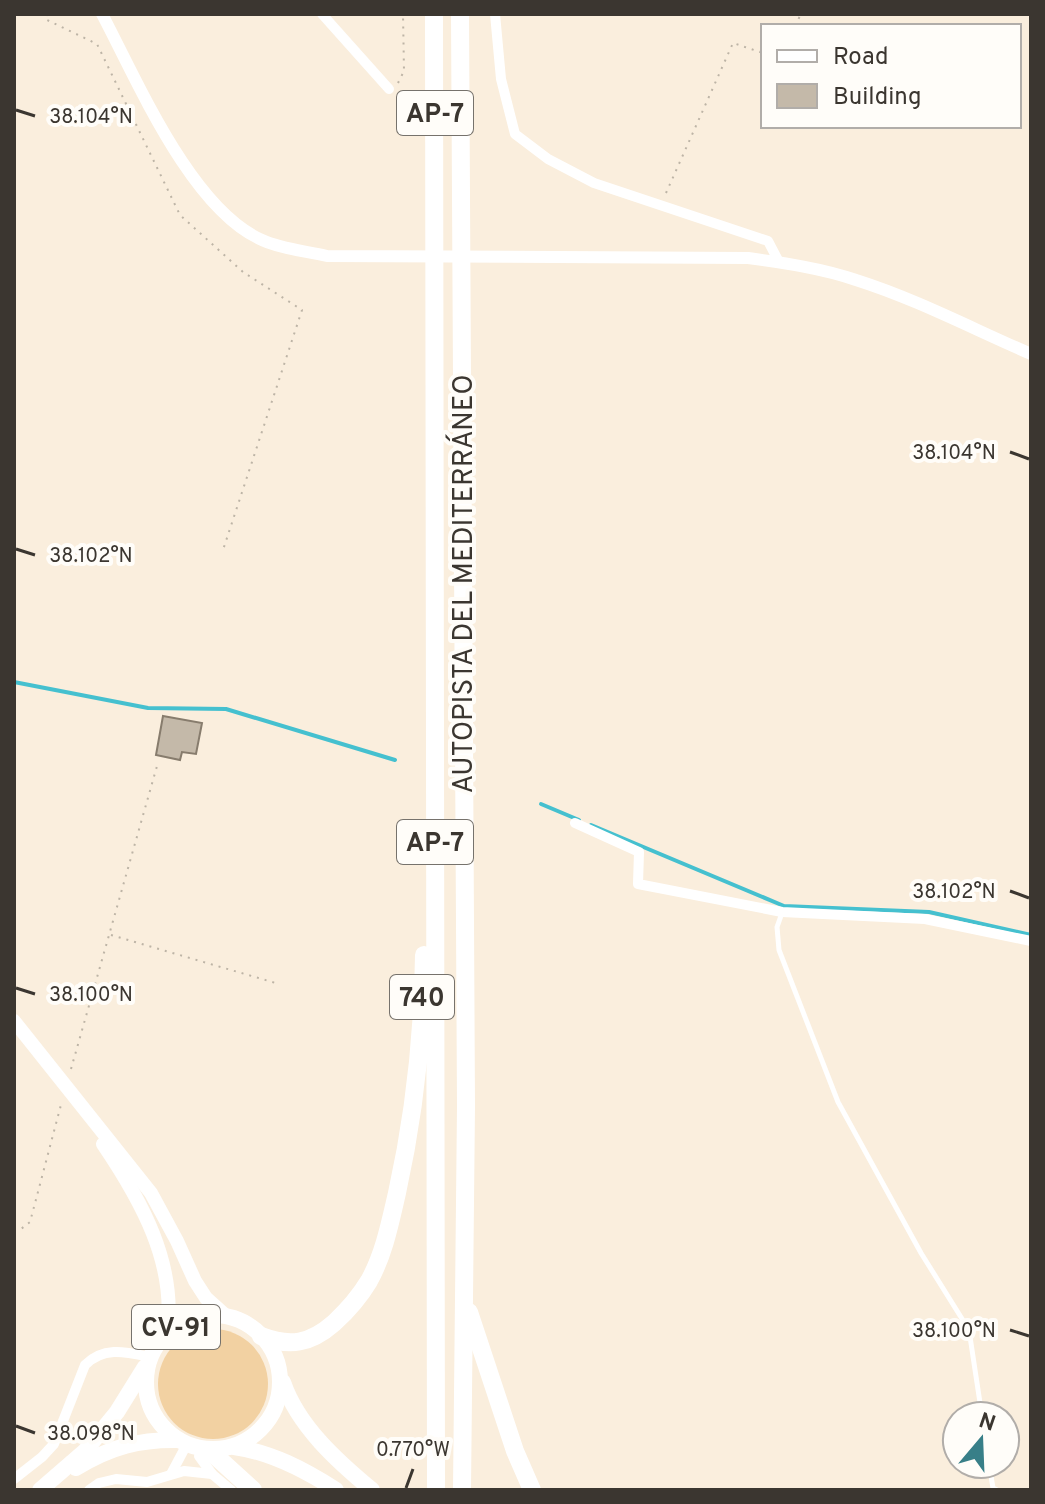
<svg xmlns="http://www.w3.org/2000/svg" width="1045" height="1504" font-family="Overpass,sans-serif">
	<style>
		.green { fill: #f2d1a2 }
		.lines { fill: none; stroke-linecap: round; stroke-linejoin: round }
		.stream { stroke: #45c0cf; stroke-width: 4 }
		.building { fill: #c4b9a9; stroke: #877c6d; stroke-width: 2 }
		.path { stroke: #bdb4a6; stroke-width: 2; stroke-dasharray: 2 6; stroke-linecap: butt }
		.service { stroke: #fff; stroke-width: 5 }
		.minor { stroke: #fff; stroke-width: 10 }
		.tertiary { stroke: #fff; stroke-width: 12 }
		.secondary { stroke: #fff; stroke-width: 14 }
		.primary { stroke: #fff; stroke-width: 16 }
		.motorway { stroke: #fff; stroke-width: 18 }
		.ticks { fill: none; stroke: #3b3630; stroke-width: 3 }
		.labels { text-anchor: middle; stroke-width: 8; stroke-linejoin: round; paint-order: stroke }
		.shield { fill: #fffdf9; stroke: #76726c; stroke-width: 2 }
		.shield-label { font-size: 26px; font-weight: bold; fill: #3b3630 }
		.street-label { font-size: 28px; fill: #3b3630; stroke: #fffdf9 }
		.ticks-label { font-size: 20px; text-anchor: middle; fill: #3b3630; stroke: #fffdf9; stroke-width: 8; stroke-linejoin: round; paint-order: stroke }
	</style>
	<rect width="100%" height="100%" fill="#faeedd"/>
	<circle class="green" cx="213" cy="1384" r="55"/>
	<g class="lines">
		<g class="stream">
			<polyline points="14,682 148,708 226,709 395,760"/>
			<polyline points="541,804 579,820"/>
			<polyline points="591,825 784,906 929,912 1031,935"/>
		</g>
	</g>
	<polygon class="building" points="163,716 202,723 196,754 182,752 180,760 156,755"/>
	<g class="lines">
		<g class="path">
			<polyline points="47,14 45,19 97,44 180,215 243,272 302,310 223,550"/>
			<polyline points="795,26 801,14"/>
			<polyline points="398,83 404,71 403,14"/>
			<polyline points="666,193 733,43 763,53"/>
			<polyline points="111,935 279,984"/>
			<polyline points="71,1069 157,766"/>
			<polyline points="14,1229 21,1229 30,1222 62,1101"/>
		</g>
		<g class="service">
			<polyline points="782,913 777,927 779,950 838,1102 921,1253 969,1330 982,1416"/>
			<polyline points="989,1464 993,1488 997,1490"/>
		</g>
		<g class="minor">
			<polyline points="322,14 389,89"/>
			<polyline points="495,14 501,79 515,134 548,159 594,183 768,241 779,262"/>
			<polyline points="575,823 639,852 638,884 782,912 925,919 1031,941"/>
			<polyline points="199,1456 212,1474 231,1490"/>
			<polyline points="171,1474 187,1444"/>
			<path d="M14 1479 42 1457 54 1444 85 1365C104 1346 126 1352 150 1357"/>
			<polyline points="89,1490 99,1483 116,1479 147,1482 184,1471 212,1474"/>
		</g>
		<path class="tertiary" d="M102 14C137 80 191 209 262 240 281 249 306 251 327 256L748 258C784 263 821 268 856 280 916 299 973 329 1031 354"/>
		<g class="secondary">
			<polyline points="14,1021 151,1193 177,1241 195,1281 206,1298 226,1316"/>
			<path d="M103 1144C141 1200 177 1264 167 1333"/>
		</g>
		<g class="primary">
			<circle cx="213" cy="1382" r="67"/>
			<path d="M283 1382C298 1426 337 1461 372 1490"/>
			<path d="M234 1447C271 1452 305 1470 336 1490"/>
			<path d="M76 1468C110 1447 140 1439 179 1440"/>
			<polyline points="40,1490 85,1451 117,1412 145,1367"/>
		</g>
		<g class="motorway">
			<polyline points="434,14 436,1490"/>
			<polyline points="460,14 466,1106 462,1490"/>
			<polyline points="469,1312 515,1451 532,1490"/>
			<path d="M261 1336C290 1347 310 1344 334 1323 347 1311 360 1296 369 1281 384 1254 390 1223 397 1193 414 1116 423 1034 424 955"/>
			<polyline points="209,1450 253,1490"/>
		</g>
	</g>
	<path class="ticks" d="M16 110 35 116M1010 452 1029 459M16 549 35 555M1010 891 1029 898M16 988 35 994M1010 1330 1029 1336M16 1426 35 1433M406 1488 413 1469"/>
	<g class="labels">
		<g class="shield">
			<rect x="397" y="91" width="76" height="44" rx="6"/>
			<rect x="397" y="820" width="76" height="44" rx="6"/>
			<rect x="390" y="975" width="64" height="44" rx="6"/>
			<rect x="132" y="1305" width="88" height="44" rx="6"/>
		</g>
		<g class="shield-label">
			<text x="435" y="122">AP-7</text>
			<text x="435" y="851">AP-7</text>
			<text x="422" y="1006">740</text>
			<text x="176" y="1336">CV-91</text>
		</g>
		<g class="street-label">
			<text transform="translate(462 584) rotate(-90)" y="10">AUTOPISTA DEL MEDITERRÁNEO</text>
		</g>
	</g>
	<g class="ticks-label">
		<text x="91" y="123">38.104°N</text>
		<text x="954" y="459">38.104°N</text>
		<text x="91" y="562">38.102°N</text>
		<text x="954" y="898">38.102°N</text>
		<text x="91" y="1001">38.100°N</text>
		<text x="954" y="1337">38.100°N</text>
		<text x="91" y="1440">38.098°N</text>
		<text x="413" y="1456">0.770°W</text>
	</g>
	<rect width="1045" height="1504" fill="none" stroke="#3b3630" stroke-width="32"/>
	<rect x="761" y="24" width="260" height="104" fill="#fffdf9" stroke="#b1ada9" stroke-width="2"/>
	<rect x="777" y="50" width="40" height="12" fill="#ffffff" stroke="#b1ada9" stroke-width="2"/>
	<text x="833" y="64" font-size="24" fill="#3b3630">Road</text>
	<rect x="777" y="84" width="40" height="24" fill="#c4b9a9" stroke="#b1ada9" stroke-width="2"/>
	<text x="833" y="104" font-size="24" fill="#3b3630">Building</text>
	<g transform="translate(981 1440) rotate(19)"><circle r="38" fill="#fffdf9" stroke="#b1ada9" stroke-width="2"/>
	<path d="M0-6L14 30L0 20L-14 30Z" fill="#387f88"/>
	<text y="-12" font-size="22" font-weight="bold" text-anchor="middle" fill="#3b3630">N</text>
	</g>
</svg>
